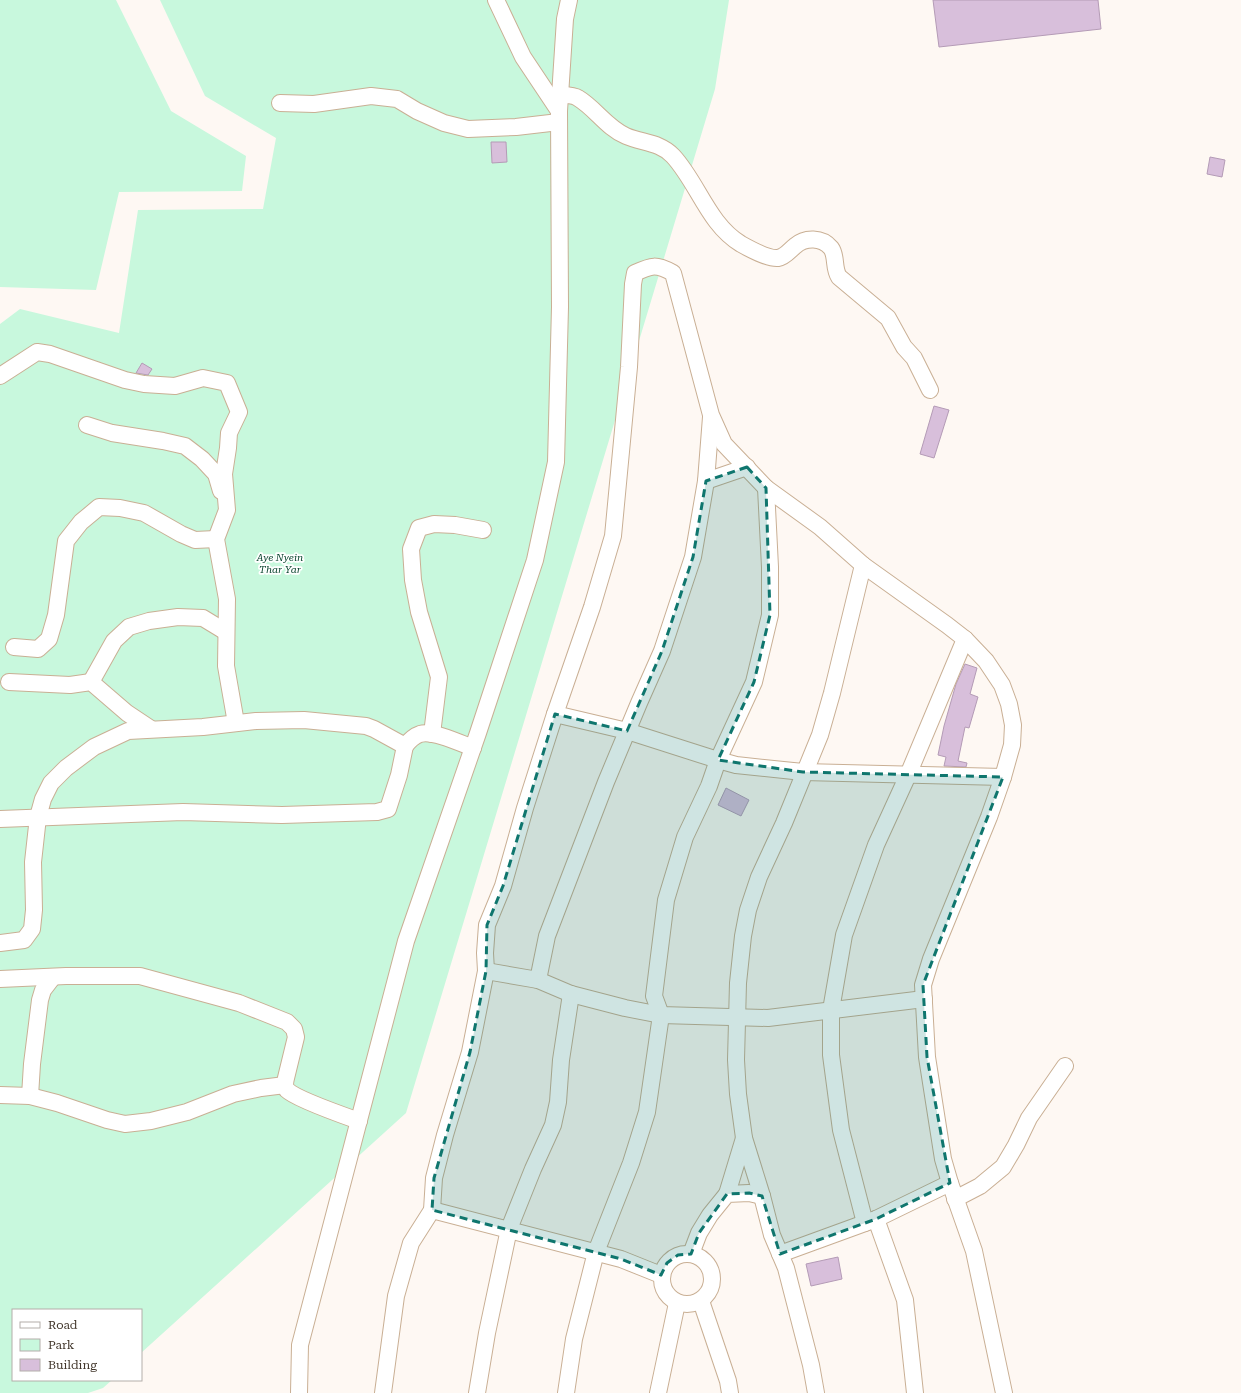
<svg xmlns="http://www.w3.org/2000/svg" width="1241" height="1393" font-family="'Roboto Serif',serif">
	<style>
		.green { fill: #c8f8dd }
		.building { fill: #d8bfdb; stroke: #b49bb6 }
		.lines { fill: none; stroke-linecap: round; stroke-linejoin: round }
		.minor-casing { stroke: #c9af94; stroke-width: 18 }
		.minor { stroke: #fff; stroke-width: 16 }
		.marked { fill: #0f766e; fill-opacity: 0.2; stroke: #0f766e; stroke-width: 3; stroke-dasharray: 8 5; stroke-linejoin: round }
		.labels { text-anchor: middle; stroke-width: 3.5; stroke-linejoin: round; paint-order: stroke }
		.park-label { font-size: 10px; font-style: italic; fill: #023f27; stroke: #fff }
	</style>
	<rect width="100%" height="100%" fill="#fef8f3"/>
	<g class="green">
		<polygon points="0,0 116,0 171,111 246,156 242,191 119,192 96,290 0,287"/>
		<polygon points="160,0 729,0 715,89 406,1113 141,1353 141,1310 13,1310 13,1380 112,1380 103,1388 88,1393 0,1393 0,324 20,309 119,333 138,210 263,209 276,138 205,96"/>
	</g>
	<g class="building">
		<polygon points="933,0 1098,0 1101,29 939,47"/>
		<polygon points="491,142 506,142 507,162 492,163"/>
		<polygon points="1210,157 1225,160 1222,177 1207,174"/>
		<polygon points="142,363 152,369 148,375 136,373"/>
		<polygon points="934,406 949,410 934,458 920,454"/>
		<polygon points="965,664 977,668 970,694 978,697 969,728 965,727 958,761 967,763 966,767 944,766 946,757 938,755 944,726 956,684"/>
		<polygon points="726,788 749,800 741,816 718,805"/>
		<polygon points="838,1257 842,1279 811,1286 806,1264"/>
	</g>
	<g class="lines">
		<defs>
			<g id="minor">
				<polyline points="496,0 523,57 559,111"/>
				<path d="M560 95C566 95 574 95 578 98 595 108 607 128 626 136 642 143 660 142 673 156 698 183 708 224 741 244 750 249 768 259 778 258 785 257 790 250 795 246 805 237 822 237 831 248 837 256 833 268 839 277L888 318 904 347 914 358 930 390"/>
				<polyline points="280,103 314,104 371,96 397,99 417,111 444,123 468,129 516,127 559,122"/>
				<polyline points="0,376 37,352 50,354 125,380 144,384 175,386 203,378 227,383 239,412 229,433 228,448 224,474 227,510 216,539 227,599 226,666 236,723"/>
				<polyline points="87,425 112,433 163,441 185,446 202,459 216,474 221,491"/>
				<polyline points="706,481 747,467"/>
				<polyline points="14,647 38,649 49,639 56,615 66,541 81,522 99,507 120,508 144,513 181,534 195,540 216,539"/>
				<polyline points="9,682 70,685 91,682 127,713 151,729"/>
				<polyline points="91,682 114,641 129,627 149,621 178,617 203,618 226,632"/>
				<polyline points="555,714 627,731 718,760 736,765 803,772 1003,777"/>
				<polyline points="432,734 439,677 419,612 413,580 411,549 419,528 434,524 455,525 483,530"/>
				<polyline points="0,819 183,812 282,815 377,812 388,809 399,775 405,746"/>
				<path d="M0 943 24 940 32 929 34 910 33 862 38 817 43 799 51 783 66 768 94 747 128 731 203 727 256 721 304 720 366 726 374 729 405 746C409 741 414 736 420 734 433 730 460 743 473 748"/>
				<polyline points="486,971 538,980 571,994 625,1008 661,1015 768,1018 924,999"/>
				<path d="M0 979 66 976H140L239 1003 287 1022 294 1029 296 1037 286 1078C285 1082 284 1086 287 1090 296 1099 345 1116 359 1121"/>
				<polyline points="538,980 547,936 606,782 639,703 662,651 693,557 706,481 711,417"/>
				<polyline points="0,1095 30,1096 57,1103 107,1120 125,1124 151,1121 187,1112 233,1094 261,1088 285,1085"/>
				<polyline points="30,1096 32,1064 40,1000 43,990 53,977"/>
				<polyline points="727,1194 744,1138"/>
				<polyline points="955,1199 980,1186 1003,1167 1016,1145 1029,1118 1065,1066"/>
				<polyline points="432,1210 621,1259 661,1275"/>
				<polyline points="876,1219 905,1300 915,1393"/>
				<polyline points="865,1223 841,1130 831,1055 831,1010 844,935 876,845 908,775 965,639"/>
				<circle cx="687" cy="1279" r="25"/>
				<polyline points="691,1254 699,1233 710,1215 727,1194 749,1193 762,1196"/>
				<polyline points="780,1254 876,1219 950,1183"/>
				<polyline points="701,1301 728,1381 730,1393"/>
				<polyline points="299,1393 300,1345 406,941 478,733 535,560 556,462 560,307 559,111 565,19 569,0"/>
				<path d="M383 1393 396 1296 411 1243 432 1210 434 1178 445 1135 470 1052 486 971 485 953 487 925 503 886 525 808 555 714 592 607 613 536 629 367 633 284 635 273C652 265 656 264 673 273L711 415 724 444 766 488 820 527 863 565 947 625 965 639 986 661 1002 685 1009 704 1013 725 1012 745 1003 777 989 817 931 959 923 985 927 1057 943 1159 950 1183 974 1251 1004 1393"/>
				<polyline points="477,1393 487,1333 509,1229 533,1169 553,1125 558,1102 561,1060 571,994"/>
				<polyline points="566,1393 574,1339 596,1252 631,1163 647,1112 661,1015 654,996 666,900 685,837 709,786 718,760 754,682 770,615 770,567 766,488"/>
				<polyline points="658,1393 677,1303"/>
				<polyline points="816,1393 811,1365 786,1268 772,1235 762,1196 744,1138 738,1094 736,1060 738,983 743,936 748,910 759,877 784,823 820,735 832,693 863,565"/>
			</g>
		</defs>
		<use href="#minor" class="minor-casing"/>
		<use href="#minor" class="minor"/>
	</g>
	<path class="marked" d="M747 467 766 488 770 615 754 682 718 760 803 772 1003 777 923 985 927 1057 950 1183 876 1219 780 1254 762 1196 749 1193 727 1194 699 1233 691 1254 678 1255 667 1263 661 1275 621 1259 432 1210 434 1178 470 1052 486 971 487 925 503 886 555 714 627 731 662 651 693 557 706 481Z"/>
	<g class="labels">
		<g class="park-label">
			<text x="280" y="561">Aye Nyein<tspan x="280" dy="12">Thar Yar</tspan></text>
		</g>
	</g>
	<rect x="12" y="1309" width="130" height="72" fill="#ffffff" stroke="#b3aeaa"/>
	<rect x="20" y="1322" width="20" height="6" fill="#ffffff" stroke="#b3aeaa"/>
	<text x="48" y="1329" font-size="12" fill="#40352a">Road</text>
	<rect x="20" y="1339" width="20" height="12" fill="#c8f8dd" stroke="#b3aeaa"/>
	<text x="48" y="1349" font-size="12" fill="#40352a">Park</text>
	<rect x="20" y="1359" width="20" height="12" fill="#d8bfdb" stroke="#b3aeaa"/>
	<text x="48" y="1369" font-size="12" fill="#40352a">Building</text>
</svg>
